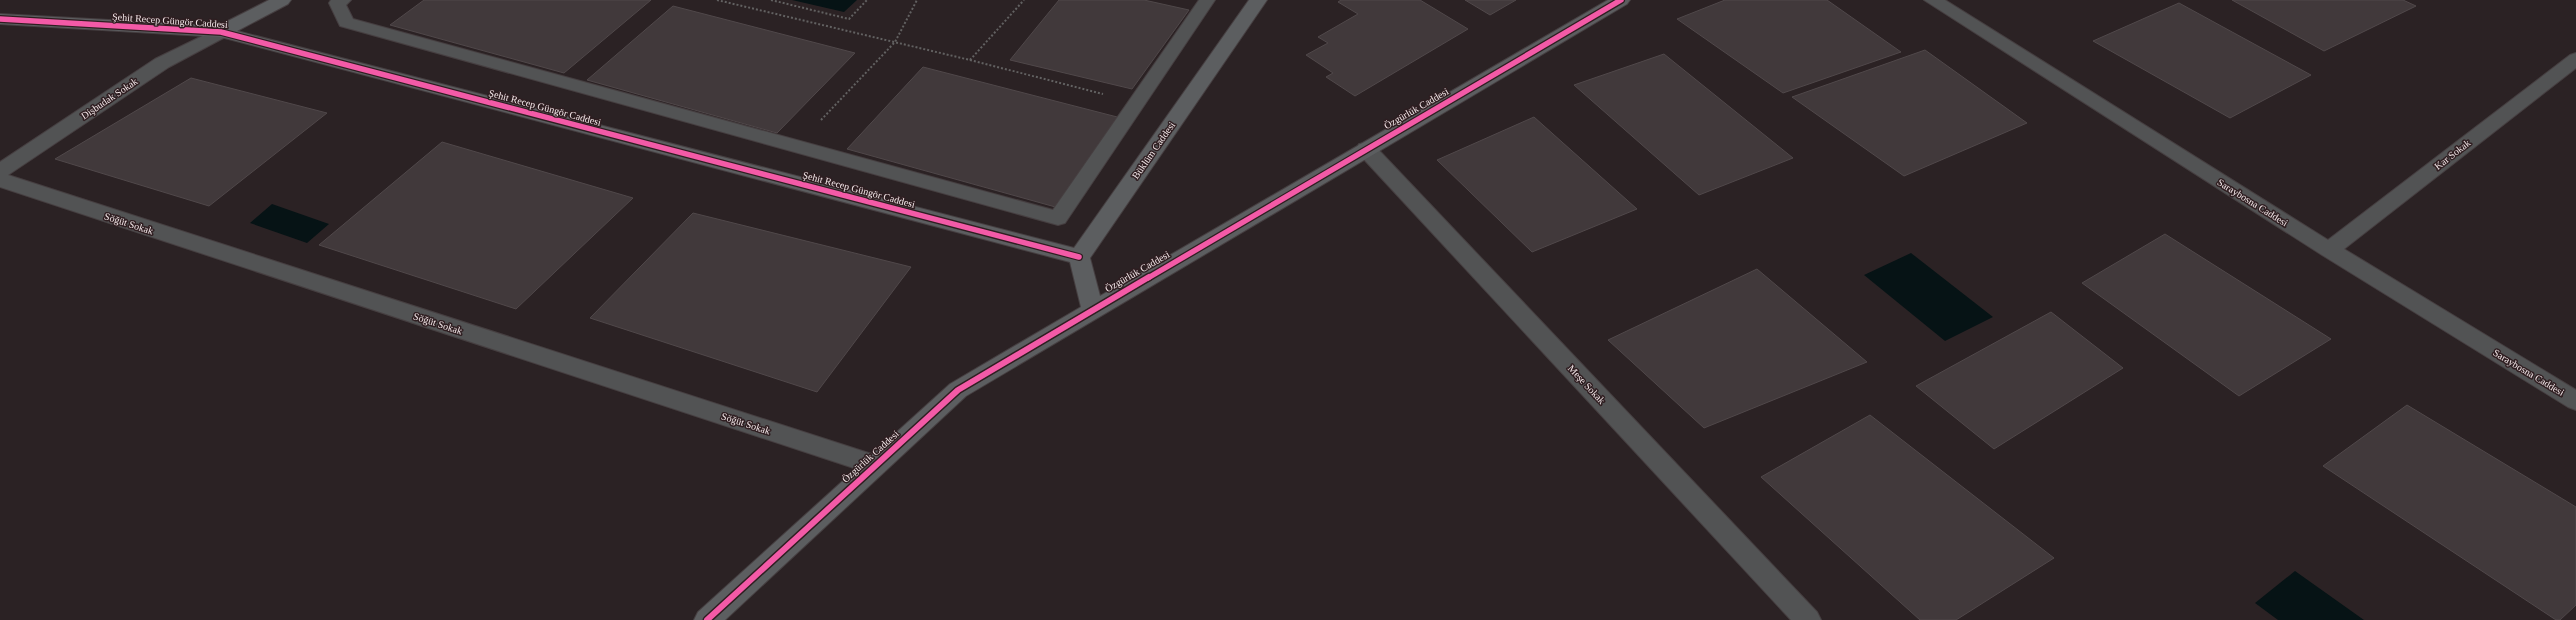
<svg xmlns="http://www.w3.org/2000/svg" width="2576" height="620" font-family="Georgia,serif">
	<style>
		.water { fill: #061315 }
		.building { fill: #41393b; stroke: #50484a }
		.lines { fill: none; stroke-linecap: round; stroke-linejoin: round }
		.lane-casing { stroke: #463f41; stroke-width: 2 }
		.street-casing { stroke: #463f41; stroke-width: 2 }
		.secondary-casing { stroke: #463f41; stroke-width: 2 }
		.path { stroke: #626161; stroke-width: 2; stroke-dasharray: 2 2; stroke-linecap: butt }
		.lane { fill: #525354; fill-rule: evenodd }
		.street { fill: #525354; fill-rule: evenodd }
		.secondary { fill: #5c5e60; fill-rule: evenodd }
		.cycleway-far1-casing { stroke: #2f1e21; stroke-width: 8 }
		.cycleway-casing { stroke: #2f1e21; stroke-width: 9 }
		.cycleway-far1 { stroke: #f35aa7; stroke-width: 5.5 }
		.cycleway { stroke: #f35aa7; stroke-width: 6 }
		.labels { text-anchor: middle; stroke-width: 3; stroke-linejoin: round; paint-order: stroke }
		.street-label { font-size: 10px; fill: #f4e8ea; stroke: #2f1e21 }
	</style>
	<rect width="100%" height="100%" fill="#2b2224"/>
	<g class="water">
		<polygon points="792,0 857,0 844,12"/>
		<polygon points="272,204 329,224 307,243 250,223"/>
		<polygon points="1911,253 1993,317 1945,341 1864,275"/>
		<polygon points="2295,571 2364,620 2278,620 2255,603"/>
	</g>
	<g class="building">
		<polygon points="424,0 651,0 564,73 390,25"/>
		<polygon points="1059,0 1144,0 1189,10 1132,89 1010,60"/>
		<polygon points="1341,0 1420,0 1468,29 1355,96 1326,77 1333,73 1306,55 1328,43 1318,37 1358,14 1338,2"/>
		<polygon points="1465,0 1516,0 1490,15"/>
		<polygon points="1725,0 1827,0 1901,52 1783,93 1677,19"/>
		<polygon points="2232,0 2403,0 2416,6 2324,51"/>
		<polygon points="2179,3 2311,75 2230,118 2093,41"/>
		<polygon points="673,6 855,53 777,133 587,80"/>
		<polygon points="1925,50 2027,123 1904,176 1792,97"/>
		<polygon points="1664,54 1793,158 1699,195 1574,85"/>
		<polygon points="923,67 1125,119 1059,208 847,149"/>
		<polygon points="191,78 327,113 209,206 55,159"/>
		<polygon points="1534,117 1637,209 1532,252 1437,160"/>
		<polygon points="442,142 633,198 516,309 319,245"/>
		<polygon points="693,213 911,267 817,392 590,318"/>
		<polygon points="2165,234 2331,339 2239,396 2082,283"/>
		<polygon points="1757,269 1867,362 1704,428 1608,340"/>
		<polygon points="2051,312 2123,368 1994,449 1916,386"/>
		<polygon points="2407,405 2576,507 2576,605 2560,620 2556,620 2323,466"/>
		<polygon points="1870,415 2054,558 1956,620 1920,620 1761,477"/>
	</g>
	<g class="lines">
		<defs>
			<polygon id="lane" points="331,0 351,0 346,5 353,19 1053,210 1199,0 1215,0 1065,223 1058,225 340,26 329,3"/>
			<g id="street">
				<polygon points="1924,0 1945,0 2328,240 2570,55 2576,53 2576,68 2344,249 2576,390 2576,410 2568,407 2322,255"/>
				<polygon points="221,27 227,28 230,32 227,36 169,67 8,175 884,458 887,465 884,472 875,475 0,187 0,162 155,59"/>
				<polygon points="1366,143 1373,144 1817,612 1821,620 1791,620 1359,154 1356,149 1359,144"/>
			</g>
			<polygon id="secondary" points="269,0 291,0 288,4 237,31 1074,248 1249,0 1267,0 1090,258 1100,296 1608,0 1630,0 1627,4 966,396 725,620 694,620 698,612 950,384 1081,307 1070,262 221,37 0,24 0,14 218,26"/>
		</defs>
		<use href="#lane" class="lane-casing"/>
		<use href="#street" class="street-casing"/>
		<use href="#secondary" class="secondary-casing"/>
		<g class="path">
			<polyline points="717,0 970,60 1024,0"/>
			<polyline points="771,0 849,19 867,0"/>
			<polyline points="970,60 1103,94"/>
			<polyline points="821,120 895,42 917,0"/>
		</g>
		<use href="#lane" class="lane"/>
		<use href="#street" class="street"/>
		<use href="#secondary" class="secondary"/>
		<defs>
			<g id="cycleway-far1">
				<polyline points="0,19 221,32 1079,257"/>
				<polyline points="1148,278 1621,0"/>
			</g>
			<polyline id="cycleway" points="707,620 958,390 1149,277"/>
		</defs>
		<use href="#cycleway-far1" class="cycleway-far1-casing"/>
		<use href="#cycleway" class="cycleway-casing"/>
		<use href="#cycleway-far1" class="cycleway-far1"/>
		<use href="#cycleway" class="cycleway"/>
	</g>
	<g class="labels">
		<g class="street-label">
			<text transform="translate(170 20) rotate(4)" y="4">Şehit Recep Güngör Caddesi</text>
			<text transform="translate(109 98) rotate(-34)" y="4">Dişbudak Sokak</text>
			<text transform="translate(545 107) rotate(15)" y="4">Şehit Recep Güngör Caddesi</text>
			<text transform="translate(1416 108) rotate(-30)" y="4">Özgürlük Caddesi</text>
			<text transform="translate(1153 150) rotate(-55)" y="4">Büklüm Caddesi</text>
			<text transform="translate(2452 154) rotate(-38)" y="4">Kar Sokak</text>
			<text transform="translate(859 189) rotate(15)" y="4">Şehit Recep Güngör Caddesi</text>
			<text transform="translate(2253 202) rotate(32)" y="4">Saraybosna Caddesi</text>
			<text transform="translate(129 223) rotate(18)" y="4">Söğüt Sokak</text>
			<text transform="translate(1137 271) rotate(-30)" y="4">Özgürlük Caddesi</text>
			<text transform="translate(438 323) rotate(18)" y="4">Söğüt Sokak</text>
			<text transform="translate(2529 372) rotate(31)" y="4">Saraybosna Caddesi</text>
			<text transform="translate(1587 384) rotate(47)" y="4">Meşe Sokak</text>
			<text transform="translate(746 423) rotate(18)" y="4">Söğüt Sokak</text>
			<text transform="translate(870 456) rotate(-42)" y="4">Özgürlük Caddesi</text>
		</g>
	</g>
</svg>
